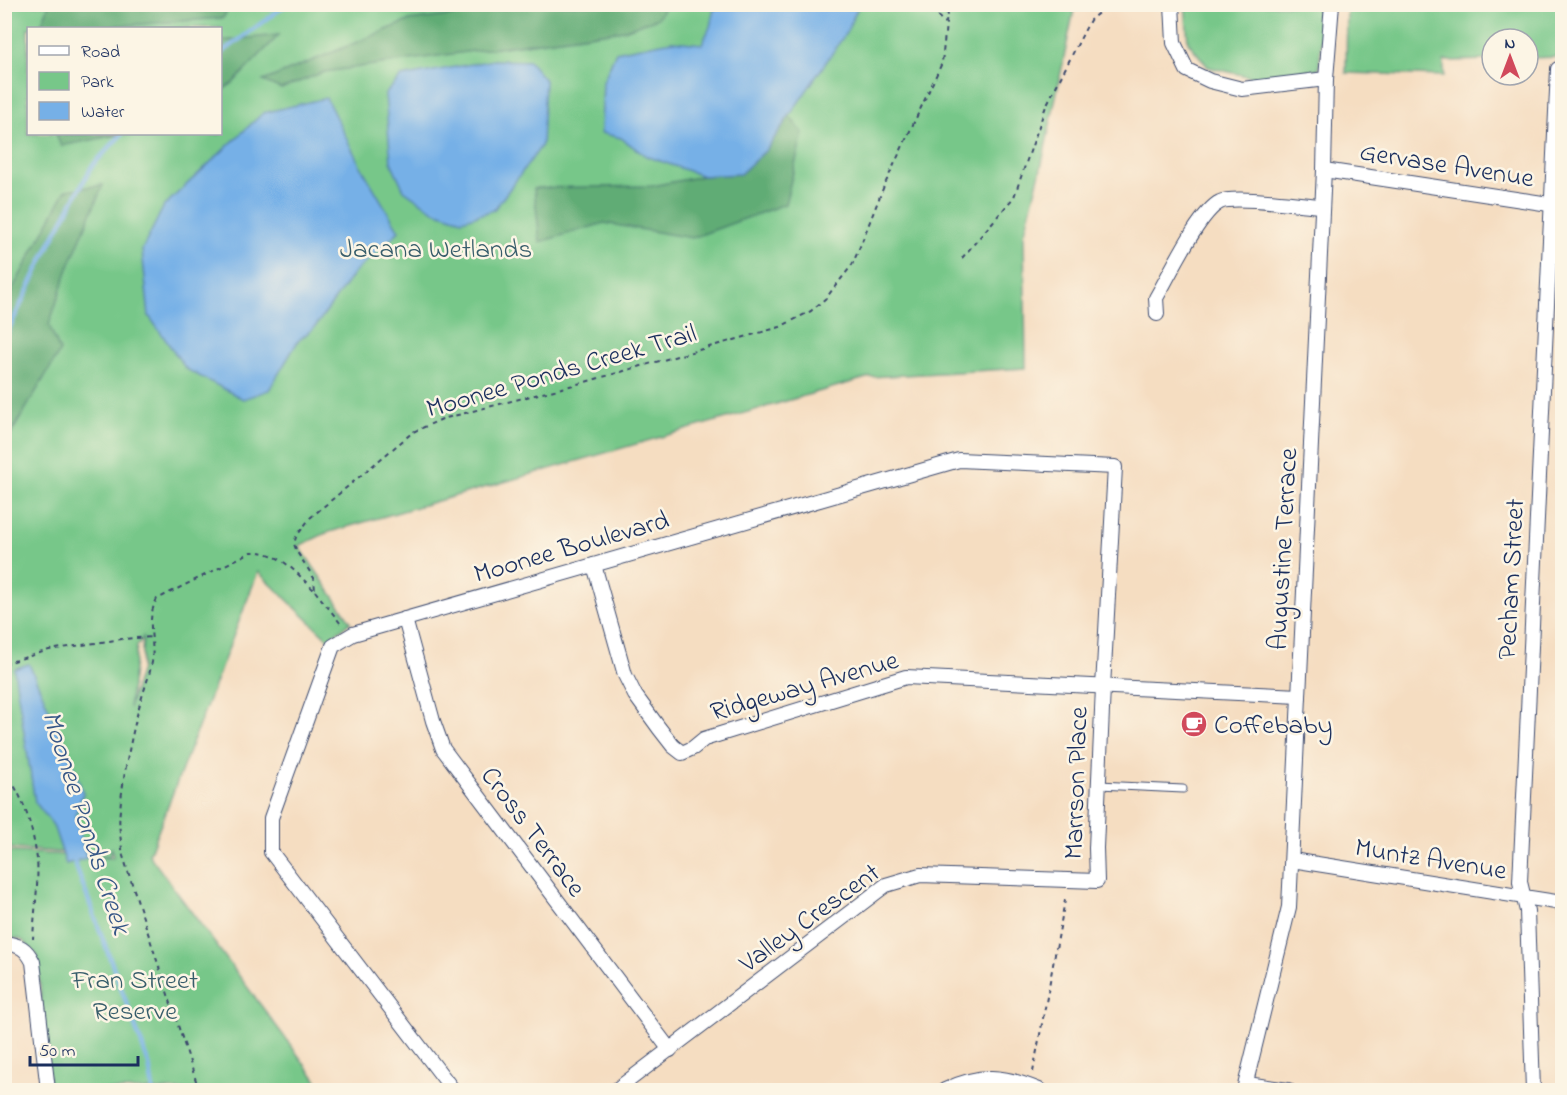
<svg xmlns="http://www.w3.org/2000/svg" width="1567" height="1095" font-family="'Indie Flower',sans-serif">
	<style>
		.green { fill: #77c789; stroke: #497b74; stroke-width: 1.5; fill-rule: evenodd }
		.forest { fill: #61ac75; stroke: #3e6e6a; stroke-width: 1.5 }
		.water { fill: #76b0e7; stroke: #4870a2; stroke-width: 1.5 }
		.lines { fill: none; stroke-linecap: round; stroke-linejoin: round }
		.stream { stroke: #76b0e7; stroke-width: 4.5 }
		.service-casing { stroke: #3c496d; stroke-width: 9 }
		.minor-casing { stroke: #3c496d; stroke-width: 16 }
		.path { stroke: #3c496d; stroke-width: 2; stroke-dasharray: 4.5 4.5; stroke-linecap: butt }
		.service { stroke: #fff; stroke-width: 7 }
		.minor { stroke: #fff; stroke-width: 14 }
		.labels { text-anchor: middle; stroke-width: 5; stroke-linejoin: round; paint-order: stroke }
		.street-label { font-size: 27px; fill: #1b2f5e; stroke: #fcf5e5 }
		.park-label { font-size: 27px; fill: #375d6b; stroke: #fcf5e5 }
		.poi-label { font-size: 27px; fill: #1b2f5e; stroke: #fcf5e5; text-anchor: start }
		.water-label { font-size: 28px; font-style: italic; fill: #365687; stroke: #fcf5e5 }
	</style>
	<rect width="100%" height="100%" fill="#fcf5e5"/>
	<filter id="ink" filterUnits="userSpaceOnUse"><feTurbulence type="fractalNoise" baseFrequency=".0167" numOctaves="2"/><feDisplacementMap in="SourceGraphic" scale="12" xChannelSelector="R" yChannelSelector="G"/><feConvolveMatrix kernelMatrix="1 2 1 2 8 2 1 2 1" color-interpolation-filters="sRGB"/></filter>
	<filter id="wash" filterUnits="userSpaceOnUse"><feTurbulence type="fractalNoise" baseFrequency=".008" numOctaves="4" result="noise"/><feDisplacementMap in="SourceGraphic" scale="24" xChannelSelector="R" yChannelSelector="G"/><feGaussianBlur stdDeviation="1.35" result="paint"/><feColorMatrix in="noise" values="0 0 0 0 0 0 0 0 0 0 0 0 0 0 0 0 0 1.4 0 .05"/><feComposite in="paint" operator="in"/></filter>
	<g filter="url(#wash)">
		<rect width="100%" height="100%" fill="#f5ddc1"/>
		<g class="green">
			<path d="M5 5H1075L1041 168 1024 235 1026 368 870 377 326 533 299 546 351 622 328 639 258 572 149 855 324 1090H50L37 955 22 940 5 936 4 851 113 858 112 847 110 856 5 848ZM28 28H220V134H28ZM143 637 141 668 129 708 137 646Z"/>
			<polygon points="1185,5 1324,5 1319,69 1255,78 1208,67 1188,42"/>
			<polygon points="1347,5 1562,5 1562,57 1528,58 1528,39 1492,39 1492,60 1444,61 1444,76 1346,73"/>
		</g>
		<g class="forest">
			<polygon points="49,5 49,4 231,5 223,18 85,28 40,28"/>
			<polygon points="533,5 666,5 658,18 624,30 324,72 281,89 263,81 408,21"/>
			<polygon points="279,35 233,83 221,91 221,41"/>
			<polygon points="789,116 803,133 785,204 692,238 604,223 540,242 534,188 652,186 703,176 740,174 766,150"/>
			<polygon points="56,134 123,134 61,146"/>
			<polygon points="103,185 67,271 49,325 60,351 5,444 5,303 66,190"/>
		</g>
		<g class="water">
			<polygon points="819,4 859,5 846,33 766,150 740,174 703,176 646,156 621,138 601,133 603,82 616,52 672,41 702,44 710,27 714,9"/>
			<polygon points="494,60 529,61 545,80 542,145 494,210 462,220 434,211 404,190 391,162 385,94 401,77"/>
			<polygon points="326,98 360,165 399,231 354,273 315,327 298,341 269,390 243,399 186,369 149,316 142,250 164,206 263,113"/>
			<polygon points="29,664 71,759 83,793 75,816 87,858 66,864 53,825 35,802 14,669"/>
		</g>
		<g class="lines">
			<g class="stream">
				<polyline points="220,54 287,4"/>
				<polyline points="4,339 51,242 92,166 122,134"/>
				<polyline points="73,858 149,1064 153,1090"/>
			</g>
		</g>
	</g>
	<g filter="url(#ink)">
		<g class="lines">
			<defs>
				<polyline id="service" points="1099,785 1183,789"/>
				<g id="minor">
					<polyline points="1172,4 1174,43 1187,70 1210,81 1242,89 1326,79"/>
					<polyline points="1324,170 1562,206"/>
					<path d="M1157 314 1156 298C1169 276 1199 212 1220 202 1233 195 1303 205 1322 206"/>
					<polyline points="594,565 625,675 635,695 659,728 673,746 682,753 693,748 704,739 906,677 1299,696"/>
					<polyline points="405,619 433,721 443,749 670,1050"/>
					<polyline points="1292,860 1562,903"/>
					<path d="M4 943C20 945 26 948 33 962L48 1090"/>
					<polyline points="1247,1084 1288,1090"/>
					<polyline points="453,1090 271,852 271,818 333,646 353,634 959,460 1115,467 1103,687 1096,848 1097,881 920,875 886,885 616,1090"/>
					<path d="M945 1090C980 1073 1003 1075 1039 1090"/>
					<polyline points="1244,1090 1289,907 1324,170 1326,79 1332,4"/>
					<polyline points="1533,1090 1527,911 1520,882 1558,69"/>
				</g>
			</defs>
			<use href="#service" class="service-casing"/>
			<use href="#minor" class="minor-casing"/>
			<g class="path">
				<polyline points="924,4 945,23"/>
				<polyline points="962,258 1014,197 1046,106 1090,20 1109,4"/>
				<polyline points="315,591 341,624"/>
				<polyline points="4,664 49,650 122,639 152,637"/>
				<path d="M4 772C24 794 33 830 37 859 39 882 34 915 33 939"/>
				<polyline points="1033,1072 1066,895"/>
				<path d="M199 1090 123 856C121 841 118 825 120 810 123 777 130 743 138 711 142 695 149 678 152 662 155 640 145 620 157 599L251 552C279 550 296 573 315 591L314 578 297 552 294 544 296 537 310 518 413 432 442 419 585 382 780 327 811 311 826 298 852 265 859 249 884 186 942 63 948 4"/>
			</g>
			<use href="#service" class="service"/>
			<use href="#minor" class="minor"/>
		</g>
	</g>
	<defs>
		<symbol id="cafe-disc" viewBox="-11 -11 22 22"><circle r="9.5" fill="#d1495b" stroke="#fcf5e5"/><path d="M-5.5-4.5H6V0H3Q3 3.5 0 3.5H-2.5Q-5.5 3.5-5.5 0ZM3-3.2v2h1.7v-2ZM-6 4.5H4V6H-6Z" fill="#fff"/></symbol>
	</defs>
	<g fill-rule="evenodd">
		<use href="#cafe-disc" x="1179" y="709" width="30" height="30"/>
	</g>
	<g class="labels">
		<g class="street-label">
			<text transform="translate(1447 164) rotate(9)" y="9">Gervase Avenue</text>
			<text transform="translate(561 370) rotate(-16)" y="9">Moonee Ponds Creek Trail</text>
			<text transform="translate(571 546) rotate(-16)" y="9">Moonee Boulevard</text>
			<text transform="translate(1282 549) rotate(-87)" y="9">Augustine Terrace</text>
			<text transform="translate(1510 579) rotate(-87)" y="9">Pecham Street</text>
			<text transform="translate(804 685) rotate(-16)" y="9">Ridgeway Avenue</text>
			<text transform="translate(1075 783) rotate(-88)" y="9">Marrson Place</text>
			<text transform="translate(534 831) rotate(53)" y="9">Cross Terrace</text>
			<text transform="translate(1431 858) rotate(9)" y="9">Muntz Avenue</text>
			<text transform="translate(809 917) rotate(-36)" y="9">Valley Crescent</text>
		</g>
		<g class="park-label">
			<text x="436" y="257">Jacana Wetlands</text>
			<text x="135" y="988">Fran Street<tspan x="135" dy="31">Reserve</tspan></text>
		</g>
		<g class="poi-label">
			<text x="1214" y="733">Coffebaby</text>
		</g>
		<g class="water-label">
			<text transform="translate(88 822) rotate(72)" y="10">Moonee Ponds Creek</text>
		</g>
	</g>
	<rect width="1567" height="1095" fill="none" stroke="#fcf5e5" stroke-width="24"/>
	<rect x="27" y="27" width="195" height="108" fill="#fcf5e5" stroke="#a2a6af" stroke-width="1.5"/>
	<rect x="39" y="46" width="30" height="9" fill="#ffffff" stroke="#a2a6af" stroke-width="1.5"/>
	<text x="81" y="57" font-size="18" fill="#1b2f5e">Road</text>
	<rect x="39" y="72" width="30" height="18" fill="#77c789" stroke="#a2a6af" stroke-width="1.5"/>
	<text x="81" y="87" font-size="18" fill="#1b2f5e">Park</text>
	<rect x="39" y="102" width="30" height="18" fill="#76b0e7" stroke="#a2a6af" stroke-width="1.5"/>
	<text x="81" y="117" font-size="18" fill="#1b2f5e">Water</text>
	<g transform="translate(1510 57)"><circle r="28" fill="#fcf5e5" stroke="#a2a6af" stroke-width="1.5"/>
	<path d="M0-4.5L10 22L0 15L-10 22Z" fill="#d1495b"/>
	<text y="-9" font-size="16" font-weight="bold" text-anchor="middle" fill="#1b2f5e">N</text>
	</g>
	<path d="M30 1056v9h108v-9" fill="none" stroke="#1b2f5e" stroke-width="3"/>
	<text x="39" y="1056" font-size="18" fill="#1b2f5e" stroke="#fcf5e5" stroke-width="4.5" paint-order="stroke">50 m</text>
</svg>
